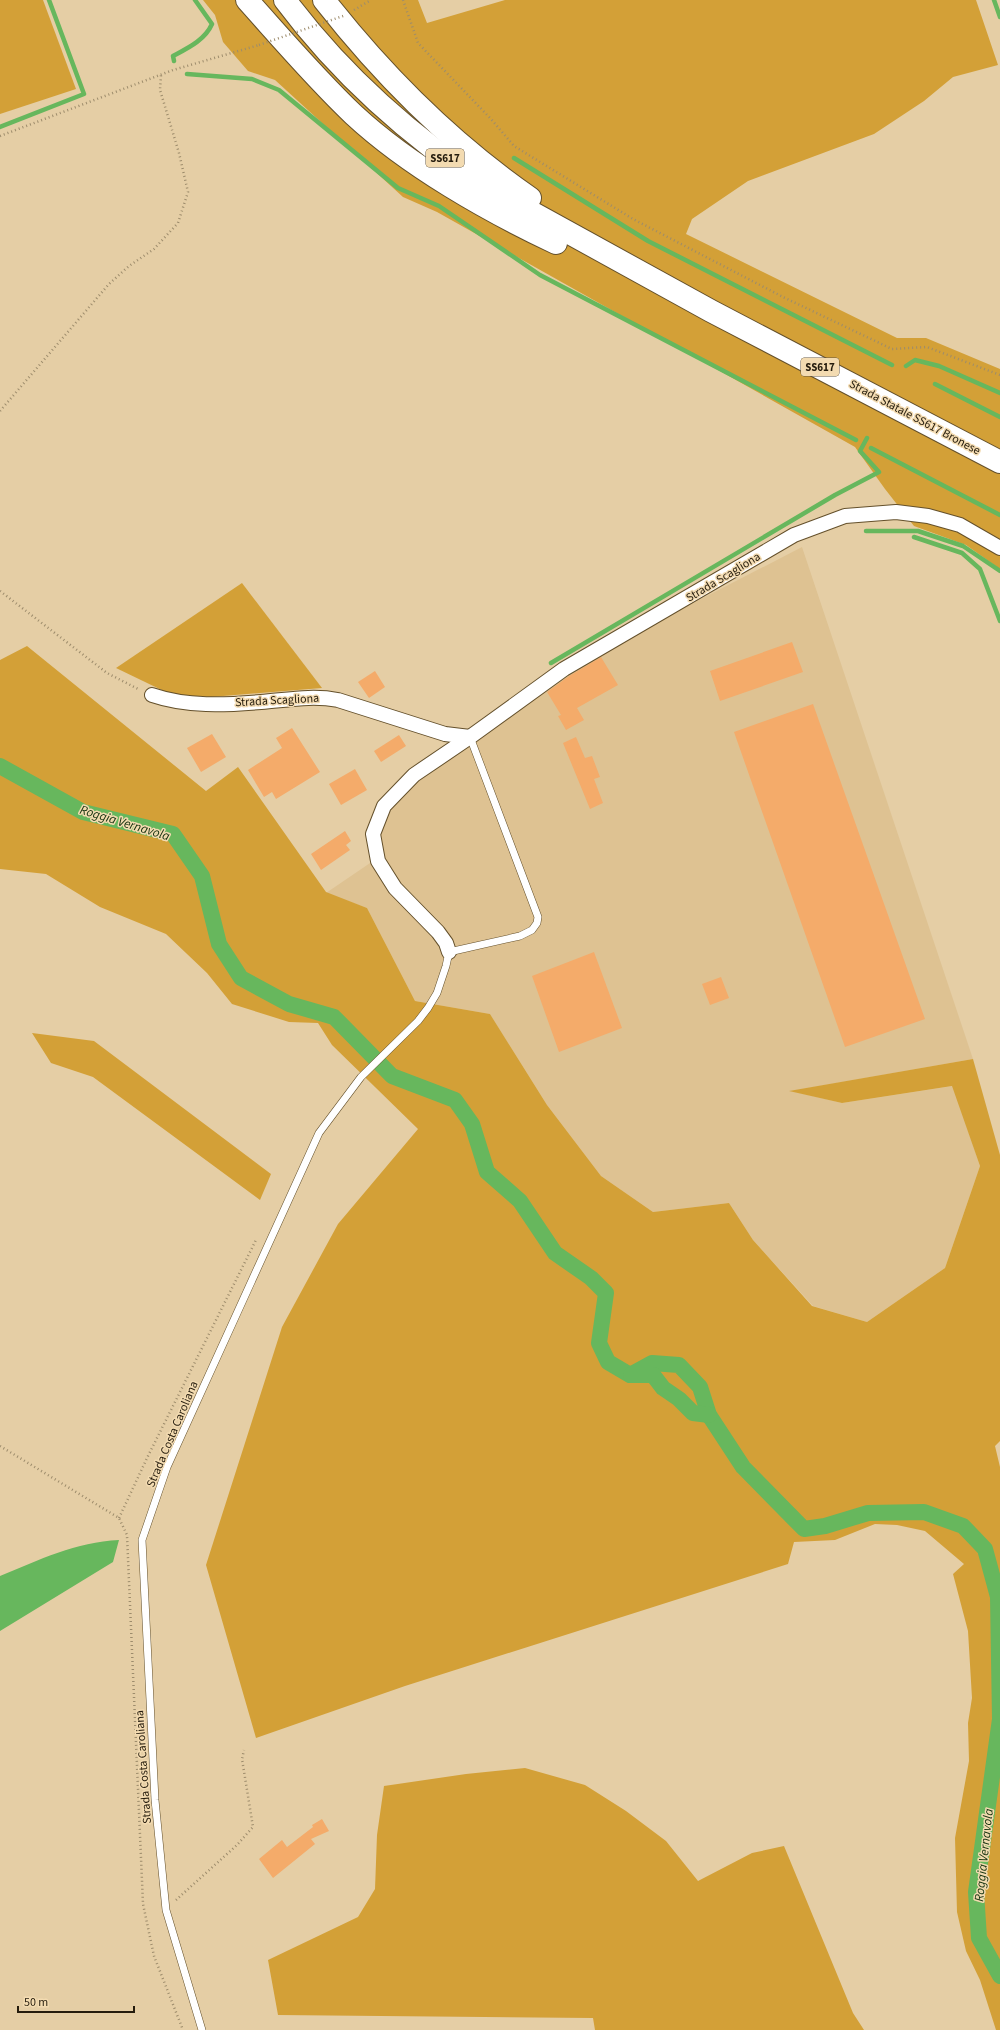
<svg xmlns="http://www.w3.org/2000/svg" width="1000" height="2030" font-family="'Source Sans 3',sans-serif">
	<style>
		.built { fill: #dec292 }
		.green { fill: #d3a037 }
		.water { fill: #67b75d }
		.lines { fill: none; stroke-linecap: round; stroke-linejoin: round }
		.stream { stroke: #67b75d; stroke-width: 4.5 }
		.canal { stroke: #67b75d; stroke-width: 16 }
		.building { fill: #f4ab6a }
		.service-casing { stroke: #64502b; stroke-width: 8 }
		.minor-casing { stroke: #64502b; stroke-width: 16 }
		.primary-casing { stroke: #64502b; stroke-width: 24 }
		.path { stroke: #9d8c6c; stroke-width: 2.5; stroke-dasharray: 1 3; stroke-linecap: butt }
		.service { stroke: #fff; stroke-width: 7 }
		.minor { stroke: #fff; stroke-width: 14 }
		.primary { stroke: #fff; stroke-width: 22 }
		.path-bridge { stroke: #9d8c6c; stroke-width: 2.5; stroke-dasharray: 1 3; stroke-linecap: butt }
		.labels { text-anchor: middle; stroke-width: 3; stroke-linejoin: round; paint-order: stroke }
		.shield { fill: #f3dbb1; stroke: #63553e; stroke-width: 1 }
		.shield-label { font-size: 11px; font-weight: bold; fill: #251c0d }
		.street-label { font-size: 12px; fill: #251c0d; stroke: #f3dbb1 }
		.water-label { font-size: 13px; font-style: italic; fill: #12310d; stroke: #f3dbb1 }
	</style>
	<rect width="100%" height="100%" fill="#e5cea5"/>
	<polygon class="built" points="802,547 973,1059 791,1091 842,1103 953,1086 980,1166 945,1268 867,1322 813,1306 753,1240 729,1203 653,1212 601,1176 547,1105 490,1014 415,1001 367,908 326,893 376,859 382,807 552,676"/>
	<g class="green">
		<polygon points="0,0 43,0 76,89 0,114"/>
		<polygon points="203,0 418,0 427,23 505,0 976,0 998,65 953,77 924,101 874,134 748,181 692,219 686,234 897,338 926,338 1000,369 1000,569 966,545 914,526 885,489 855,447 437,212 403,197 275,80 248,71 223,42 215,15"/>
		<polygon points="242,583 322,688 211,697 172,695 116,668"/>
		<polygon points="27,646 206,791 238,767 326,892 367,908 415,1001 490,1014 547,1105 601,1176 653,1212 729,1203 753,1240 812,1306 867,1322 945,1268 980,1166 952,1086 842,1103 789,1091 973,1059 1000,1155 1000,1441 995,1446 1000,1467 1000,2030 996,2030 980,1980 966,1951 957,1912 955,1838 969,1761 968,1723 972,1698 968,1631 953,1574 964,1564 925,1531 897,1525 875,1524 835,1540 794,1542 788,1564 405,1686 256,1738 206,1565 282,1327 338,1224 418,1129 332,1045 318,1023 289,1022 232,1004 207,973 166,934 100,907 46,874 0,869 0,660"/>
		<polygon points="32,1033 94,1041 271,1174 260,1200 93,1077 51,1063"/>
		<polygon points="525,1768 585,1785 626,1811 666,1841 698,1881 752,1853 784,1846 853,2013 864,2030 595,2030 593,2018 278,2015 268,1960 358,1917 375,1889 377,1835 384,1786 466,1774"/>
	</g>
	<path class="water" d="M119 1540 113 1562 0 1631V1576C39 1560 76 1542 119 1540Z"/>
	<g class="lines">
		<g class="stream">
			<polyline points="994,0 1000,17"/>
			<path d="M174 61 173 56C188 48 205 40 212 24L195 0"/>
			<polyline points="187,74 252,79 279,90 398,188 439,206 540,275 856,440"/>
			<polyline points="0,127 84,94 49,0"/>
			<polyline points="514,158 648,241 892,365"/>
			<polyline points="906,366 915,360 939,366 1000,393"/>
			<polyline points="935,384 1000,417"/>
			<polyline points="871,448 1000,515"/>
			<polyline points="866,531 918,531 963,546 1000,571"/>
			<polyline points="914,537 962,553 980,569 1000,621"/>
			<polyline points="551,663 835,495 879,472 860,451 867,438"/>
		</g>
		<g class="canal">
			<polyline points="0,766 83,812 173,834 202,876 219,944 241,978 289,1004 334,1017 392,1076 455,1100 472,1124 487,1172 520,1201 555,1253 591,1278 606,1293 599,1343 608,1362 630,1375 652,1363 679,1365 700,1387 709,1415 743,1467 804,1529 825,1526 868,1513 924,1512 963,1526 985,1549 998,1597 1000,1719 976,1892 979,1938 1000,1976"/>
			<polyline points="631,1375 653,1375 663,1388 679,1399 693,1413 709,1415"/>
		</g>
	</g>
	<g class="building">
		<polygon points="792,642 803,672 720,701 710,671"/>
		<polygon points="601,657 618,685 577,708 584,720 566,730 558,716 561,715 547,692 569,676"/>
		<polygon points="375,671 385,687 369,698 358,682"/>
		<polygon points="813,704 925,1019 845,1047 734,732"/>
		<polygon points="292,728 320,772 276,799 272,792 264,797 248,770 282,748 276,738"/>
		<polygon points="212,734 226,757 201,772 187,748"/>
		<polygon points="399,735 406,746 381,762 374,751"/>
		<polygon points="576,737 585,758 592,756 600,777 594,779 603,803 590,809 563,743"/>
		<polygon points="355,769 367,790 341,805 329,784"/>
		<polygon points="345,831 351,841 346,845 350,850 321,870 311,854"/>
		<polygon points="594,952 622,1028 559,1052 532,976"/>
		<polygon points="721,977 729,998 710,1005 702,984"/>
		<polygon points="322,1819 329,1831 311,1839 315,1844 273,1878 259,1859 282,1840 287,1847 313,1827 312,1825"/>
	</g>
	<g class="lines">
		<defs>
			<polyline id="service" points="202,2030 166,1910 155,1800 142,1540 167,1467 319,1133 361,1077 418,1021 428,1008 437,993 446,966 449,952 520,936 532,930 537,923 538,917 470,737"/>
			<g id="minor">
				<path d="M152 695C187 707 225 705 261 702 287 700 312 695 338 700L445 734 470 737"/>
				<polyline points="449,952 446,943 438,932 395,888 378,861 373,834 384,806 414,775 470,737 564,669 794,535 845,516 896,512 928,516 960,525 1000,548"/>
			</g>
			<g id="primary">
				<path d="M247 0C282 39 316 79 354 115 409 166 488 211 556 243"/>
				<path d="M285 0C341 75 415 140 493 191L711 311 1000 462"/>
				<path d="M324 0C382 74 452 144 530 198"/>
			</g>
		</defs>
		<use href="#service" class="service-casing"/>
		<use href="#minor" class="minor-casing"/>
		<use href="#primary" class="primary-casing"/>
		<g class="path">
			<polyline points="403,0 418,43 491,119 514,146 633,219 783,297 892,349 927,347 1000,375"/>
			<polyline points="354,10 371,0"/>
			<polyline points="0,136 173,70 259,45"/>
			<polyline points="0,411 109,284 129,266 154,249 178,223 188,192 179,153 160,90 161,75"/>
			<polyline points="0,591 107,673 140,690"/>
			<polyline points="0,1446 119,1518 127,1535 143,1904 154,1956 183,2030"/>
			<polyline points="119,1518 148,1456 256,1240"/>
			<polyline points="176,1900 237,1845 253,1827 242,1759 244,1750"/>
		</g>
		<use href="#service" class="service"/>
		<use href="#minor" class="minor"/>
		<use href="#primary" class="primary"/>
		<polyline class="path-bridge" points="259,45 346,15"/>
	</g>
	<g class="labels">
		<g class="shield">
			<rect x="426" y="149" width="38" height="18" rx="3"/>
			<rect x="801" y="358" width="38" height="18" rx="3"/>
		</g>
		<g class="shield-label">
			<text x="445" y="162">SS617</text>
			<text x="820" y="371">SS617</text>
		</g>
		<g class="street-label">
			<text transform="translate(915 417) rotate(28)" y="4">Strada Statale SS617 Bronese</text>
			<text transform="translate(723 577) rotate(-31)" y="4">Strada Scagliona</text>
			<text transform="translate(277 700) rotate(-3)" y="4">Strada Scagliona</text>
			<text transform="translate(172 1434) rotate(-67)" y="4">Strada Costa Caroliana</text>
			<text transform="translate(143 1767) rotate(-94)" y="4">Strada Costa Caroliana</text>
		</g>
		<g class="water-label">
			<text transform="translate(125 822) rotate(17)" y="5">Roggia Vernavola</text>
			<text transform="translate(983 1855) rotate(-84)" y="5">Roggia Vernavola</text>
		</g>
	</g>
	<path d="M18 2006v6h116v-6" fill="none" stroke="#251c0d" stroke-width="2"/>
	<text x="24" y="2006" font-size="12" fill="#251c0d" stroke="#f3dbb1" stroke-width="3" paint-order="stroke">50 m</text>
</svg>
